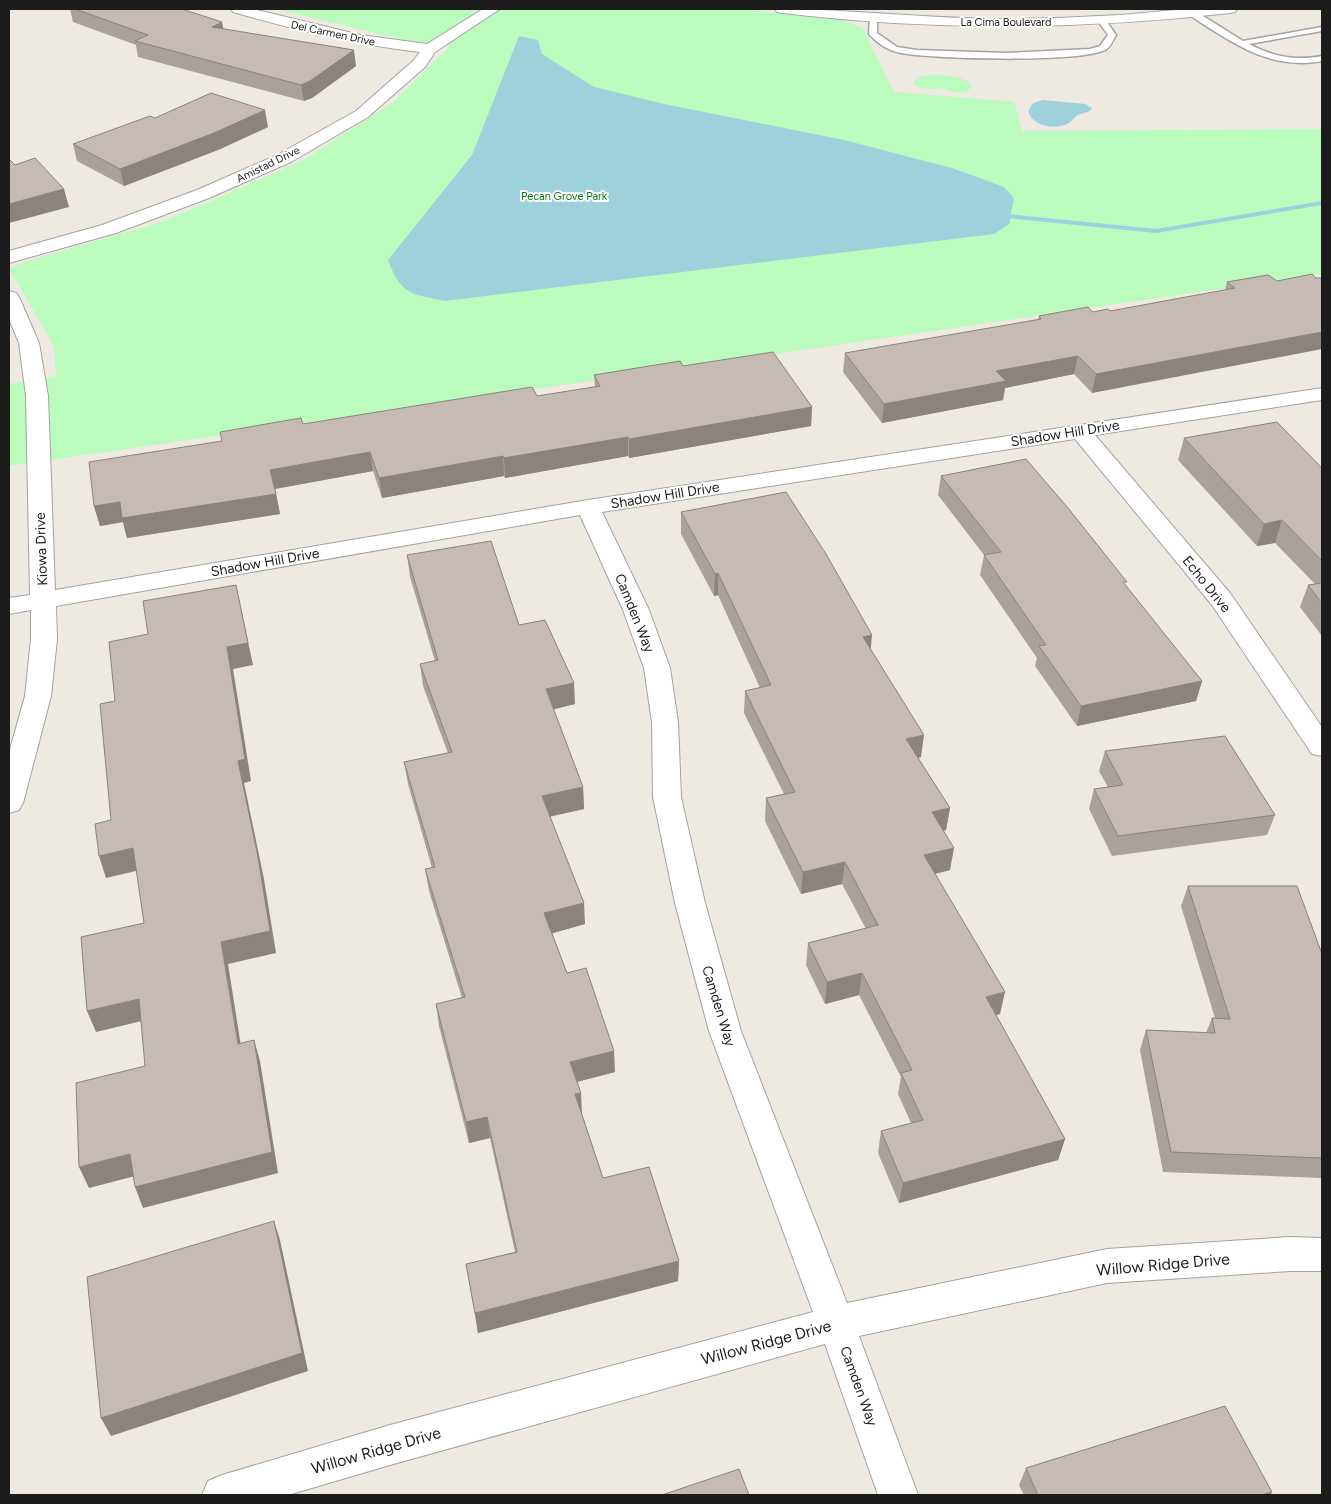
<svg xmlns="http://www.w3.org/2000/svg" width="1331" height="1504" font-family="Figtree,sans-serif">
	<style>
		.park { fill: #bbfbbe }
		.water { fill: #9fd1dd }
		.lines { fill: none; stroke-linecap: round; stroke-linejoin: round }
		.stream { fill: #9fd1dd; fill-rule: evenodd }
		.service-casing { stroke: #a3a3a3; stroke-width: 3 }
		.minor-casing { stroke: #a3a3a3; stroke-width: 2 }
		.tertiary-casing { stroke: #a3a3a3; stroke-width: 2 }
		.service { fill: #fff; fill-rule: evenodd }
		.minor { fill: #fff; fill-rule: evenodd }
		.tertiary { fill: #fff; fill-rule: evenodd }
		.wall { fill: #a9a19b }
		.shaded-wall { fill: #8a837e }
		.building { fill: #c5bbb4; stroke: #8a837e }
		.labels { text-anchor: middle; stroke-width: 4; stroke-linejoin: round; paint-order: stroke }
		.far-street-label { font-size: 11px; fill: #1c1c1c; stroke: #fff }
		.far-park-label { font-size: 11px; fill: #087c0f; stroke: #fff }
		.street-label { font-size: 14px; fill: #1c1c1c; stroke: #fff }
		.near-street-label { font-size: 16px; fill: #1c1c1c; stroke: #fff }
	</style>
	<rect width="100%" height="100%" fill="#eee9e1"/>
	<g class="park">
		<polygon points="276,9 740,9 839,20 862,27 894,92 1014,102 1022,131 1322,129 1322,274 9,466 9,384 56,376 54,346 9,269 24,262 158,223 223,196 307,158 392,103 450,46 400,39"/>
		<path d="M932 75C946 76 964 74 972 87L965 93C957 93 952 92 945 89 933 86 921 93 913 82L920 77Z"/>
	</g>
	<g class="water">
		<path d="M519 36 538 40 542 54 594 87 664 104 844 140 952 168 1004 187 1014 198 1009 224 994 234 445 301C411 294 401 295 388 260L472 155Z"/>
		<path d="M1043 100 1085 104 1092 108C1089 113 1083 113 1078 115 1074 117 1073 120 1069 123 1055 131 1032 126 1028 111L1033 103Z"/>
	</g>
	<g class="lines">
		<polygon class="stream" points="1322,201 1322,205 1156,233 997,217 993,215 997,213 1156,229"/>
		<defs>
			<g id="service">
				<path d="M1189 11H1195L1243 41 1322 27V31L1249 44C1274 57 1295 61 1322 56V61C1269 71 1232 42 1189 15Z"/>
				<path d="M870 17 877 19V33L897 47 917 50 1006 53 1090 49 1100 46 1108 35 1098 21 1102 19H1105L1116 35C1113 40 1110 48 1105 50 1078 63 934 59 901 53 889 51 877 43 869 34Z"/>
			</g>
			<g id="minor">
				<path d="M231 9H253L361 35 427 44 483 9H500L435 52 425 67 368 117 291 162 209 198 116 233 9 263V251L102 225 197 190 279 154 356 111 413 61 420 52C354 44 296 30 233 12Z"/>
				<polygon points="9,291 16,293 19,297 39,343 48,396 55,590 588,500 1322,388 1322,400 1095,435 1230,593 1322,727 1322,756 1312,754 1212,605 1075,439 602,512 649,610 670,668 678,722 681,797 705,903 741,1031 847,1303 1107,1249 1290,1237 1322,1238 1322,1271 1290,1271 1107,1283 859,1336 918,1495 878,1495 825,1344 390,1465 288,1495 202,1495 208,1481 222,1475 390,1425 813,1312 709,1031 675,903 653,797 652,722 644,668 623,610 580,515 56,606 57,639 51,696 23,803 19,810 9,813 9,753 25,696 31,639 31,610 9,614 9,598 30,595 26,396 19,343 9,319"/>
			</g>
			<path id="tertiary" d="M775 9C852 9 929 19 1006 19 1044 19 1082 17 1120 15 1159 12 1198 6 1237 9L1235 12 1230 13C1080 30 932 31 782 13L777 12Z"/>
		</defs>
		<use href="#service" class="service-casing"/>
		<use href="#minor" class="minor-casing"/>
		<use href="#tertiary" class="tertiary-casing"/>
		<use href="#service" class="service"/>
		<use href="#minor" class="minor"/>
		<use href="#tertiary" class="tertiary"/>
	</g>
	<g class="wall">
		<polygon points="70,9 182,9 223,29 356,66 312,98 304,101 138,57 136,45 73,22"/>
		<polygon points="155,118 268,127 218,150 124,186 77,161 73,144"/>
		<polygon points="1268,275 1092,393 1074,374 1005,388 1003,400 882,423 843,372 845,353 1038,320 1039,316 1093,312 1110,311 1225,290 1227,282"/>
		<polygon points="683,366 812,407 811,426 629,458 628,456 505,478 504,476 382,498 373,471 275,489 280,514 127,538 123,522 100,526 94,506 222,441 303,424 537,396 595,387 594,375"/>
		<polygon points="1184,438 1322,468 1322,636 1300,607 1308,585 1315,584 1275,543 1257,546 1178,460"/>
		<polygon points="941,476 1126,586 1202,681 1196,701 1077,726 1035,666 1037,658 980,575 984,555 938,495"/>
		<polygon points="681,512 871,650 921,757 918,758 950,808 946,830 943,831 950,870 935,874 1000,1014 995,1015 1065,1139 1058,1160 899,1203 878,1153 881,1131 911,1123 898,1094 901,1077 859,995 825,1004 806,965 808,943 866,929 842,884 801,894 765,821 766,798 784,794 744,713 745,691 760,688 718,595 714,596 681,534"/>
		<polygon points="407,555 519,625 575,704 553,709 583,787 584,809 550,816 585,924 552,933 567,973 615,1072 577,1082 582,1114 603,1178 679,1261 678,1281 478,1333 466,1264 515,1252 490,1138 469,1143 439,1026 436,1004 462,998 429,891 425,869 432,868 408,784 404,762 448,753 423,686 420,664 435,661 410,577"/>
		<polygon points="1105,751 1275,815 1267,835 1112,856 1089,809 1094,789 1108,787 1099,771"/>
		<polygon points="1188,886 1322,954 1322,1178 1163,1172 1140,1050 1146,1030 1206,1033 1212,1018 1215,1018 1181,906"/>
		<polygon points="1026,1468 1272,1492 1270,1495 1024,1495 1019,1485"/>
	</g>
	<g class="shaded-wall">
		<polygon points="222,22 225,38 212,27"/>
		<polygon points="354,50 356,66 312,98 304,101 301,85"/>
		<polygon points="265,110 268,127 218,150 124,186 120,169"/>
		<polygon points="64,189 69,207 9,223 9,204"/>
		<polygon points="1322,332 1322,349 1092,393 1096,374"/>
		<polygon points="1078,356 1074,374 1005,388 1003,400 882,423 884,404 996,371"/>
		<polygon points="812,407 811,426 629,458 629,439"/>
		<polygon points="628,437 628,456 505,478 504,458"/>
		<polygon points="370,452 373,471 274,489 270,470"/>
		<polygon points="503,456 504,476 382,498 379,478"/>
		<polygon points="276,494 280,514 127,538 123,522 100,526 94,506 120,502"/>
		<polygon points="1282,520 1275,543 1257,546 1264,524"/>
		<polygon points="718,573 718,595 714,596 715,574"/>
		<polygon points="236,585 253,665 233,669 251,781 244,783 264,879 276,953 228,964 244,1065 238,1044 221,942 238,761 227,647"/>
		<polygon points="872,635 870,657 863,637"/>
		<polygon points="1202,681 1196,701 1077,726 1081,706"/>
		<polygon points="574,683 575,704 547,711 546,689"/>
		<polygon points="924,735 921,757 903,761 906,739"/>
		<polygon points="583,787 584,809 544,818 542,796"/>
		<polygon points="950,808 946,830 928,834 932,812"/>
		<polygon points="133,848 140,870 106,878 99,856"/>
		<polygon points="954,848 950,870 921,877 924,855"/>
		<polygon points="845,862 842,884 801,894 803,872"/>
		<polygon points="584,903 585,924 546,935 544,913"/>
		<polygon points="862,973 859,995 825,1004 827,982"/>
		<polygon points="1005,992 1000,1014 981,1019 986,997"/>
		<polygon points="139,999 146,1020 96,1032 87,1011"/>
		<polygon points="254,1040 260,1061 278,1173 143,1208 135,1187"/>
		<polygon points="614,1051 615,1072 572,1083 570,1062"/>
		<polygon points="581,1093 582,1114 575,1094"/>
		<polygon points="487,1117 490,1138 469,1143 466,1122"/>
		<polygon points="1065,1139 1058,1160 899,1203 903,1183"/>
		<polygon points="130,1154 139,1175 89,1188 79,1167"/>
		<polygon points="274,1221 280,1240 308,1371 111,1436 101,1418"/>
		<polygon points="679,1261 678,1281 478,1333 475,1313"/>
		<polygon points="1272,1492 1270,1495 1261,1495"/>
	</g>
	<g class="building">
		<polygon points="75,9 182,9 222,22 212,27 354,50 310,81 301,85 135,41 148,35"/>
		<polygon points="211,93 265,110 214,133 120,169 73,144 150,116 155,118"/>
		<polygon points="35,158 64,189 9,204 9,160 10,160 15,165"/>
		<polygon points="1312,274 1316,278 1322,278 1322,332 1096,374 1078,356 996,371 1006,381 884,404 845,353 1041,319 1039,316 1088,307 1093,312 1108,309 1110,311 1235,288 1227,282 1268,275 1277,281"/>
		<polygon points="773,352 812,407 629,439 628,437 504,458 503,456 379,478 370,452 270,470 276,494 122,518 120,502 94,506 89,462 222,441 220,432 301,418 303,424 532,387 537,396 600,386 594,375 680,361 683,366"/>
		<polygon points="1277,422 1322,468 1322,561 1282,520 1264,524 1184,438"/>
		<polygon points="1026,459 1068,508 1127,582 1123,582 1202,681 1081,706 1039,646 1046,645 984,555 1001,552 941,476"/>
		<polygon points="786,492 826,554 872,635 863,637 924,735 906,739 950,808 932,812 954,848 924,855 1005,992 986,997 1065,1139 903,1183 881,1131 923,1120 901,1073 912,1070 862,973 827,982 808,943 878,925 845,862 803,872 766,798 795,792 745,691 771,685 718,573 715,574 681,512"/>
		<polygon points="491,541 519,625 545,620 574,683 546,689 583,787 542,796 584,903 544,913 567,973 586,968 614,1051 570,1062 581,1093 575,1094 603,1178 649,1167 679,1261 475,1313 466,1264 517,1252 487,1117 466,1122 436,1004 465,997 425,869 435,867 404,762 452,752 420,664 438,660 407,555"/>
		<polygon points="1322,583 1322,603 1308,585"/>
		<polygon points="236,585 248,643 227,647 245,759 238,761 258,857 270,931 221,942 238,1044 254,1040 272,1152 135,1187 130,1154 79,1167 76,1083 145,1066 139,999 87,1011 81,937 144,923 133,848 99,856 95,824 111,820 100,704 115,701 109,642 148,634 143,601"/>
		<polygon points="1225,736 1275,815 1118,836 1094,789 1123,785 1105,751"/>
		<polygon points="1188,886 1297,886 1322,954 1322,1158 1171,1152 1146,1030 1215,1033 1212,1018 1230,1019"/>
		<polygon points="274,1221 302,1353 101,1418 87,1277"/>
		<polygon points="1225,1406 1272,1492 1261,1495 1038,1495 1026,1468"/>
		<polygon points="739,1469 749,1495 662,1495"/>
	</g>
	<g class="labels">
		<g class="far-street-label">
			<text x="1006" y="26">La Cima Boulevard</text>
			<text transform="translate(333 33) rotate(12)" y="4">Del Carmen Drive</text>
			<text transform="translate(268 164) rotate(-26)" y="4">Amistad Drive</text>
		</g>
		<g class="far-park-label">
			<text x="564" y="200">Pecan Grove Park</text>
		</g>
		<g class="street-label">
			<text transform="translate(1065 433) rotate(-9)" y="5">Shadow Hill Drive</text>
			<text transform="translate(665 495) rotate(-9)" y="5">Shadow Hill Drive</text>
			<text transform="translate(41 549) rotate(-92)" y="5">Kiowa Drive</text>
			<text transform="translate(265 562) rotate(-10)" y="5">Shadow Hill Drive</text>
			<text transform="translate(1207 584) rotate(51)" y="5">Echo Drive</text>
			<text transform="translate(635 613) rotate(68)" y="5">Camden Way</text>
			<text transform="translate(719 1006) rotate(73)" y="5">Camden Way</text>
			<text transform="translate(859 1386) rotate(70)" y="5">Camden Way</text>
		</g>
		<g class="near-street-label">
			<text transform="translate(1163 1264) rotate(-5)" y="6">Willow Ridge Drive</text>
			<text transform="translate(766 1342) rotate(-15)" y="6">Willow Ridge Drive</text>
			<text transform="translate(376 1450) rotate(-16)" y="6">Willow Ridge Drive</text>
		</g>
	</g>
	<rect width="1331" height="1504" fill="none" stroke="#1c1c1c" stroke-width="20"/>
</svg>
